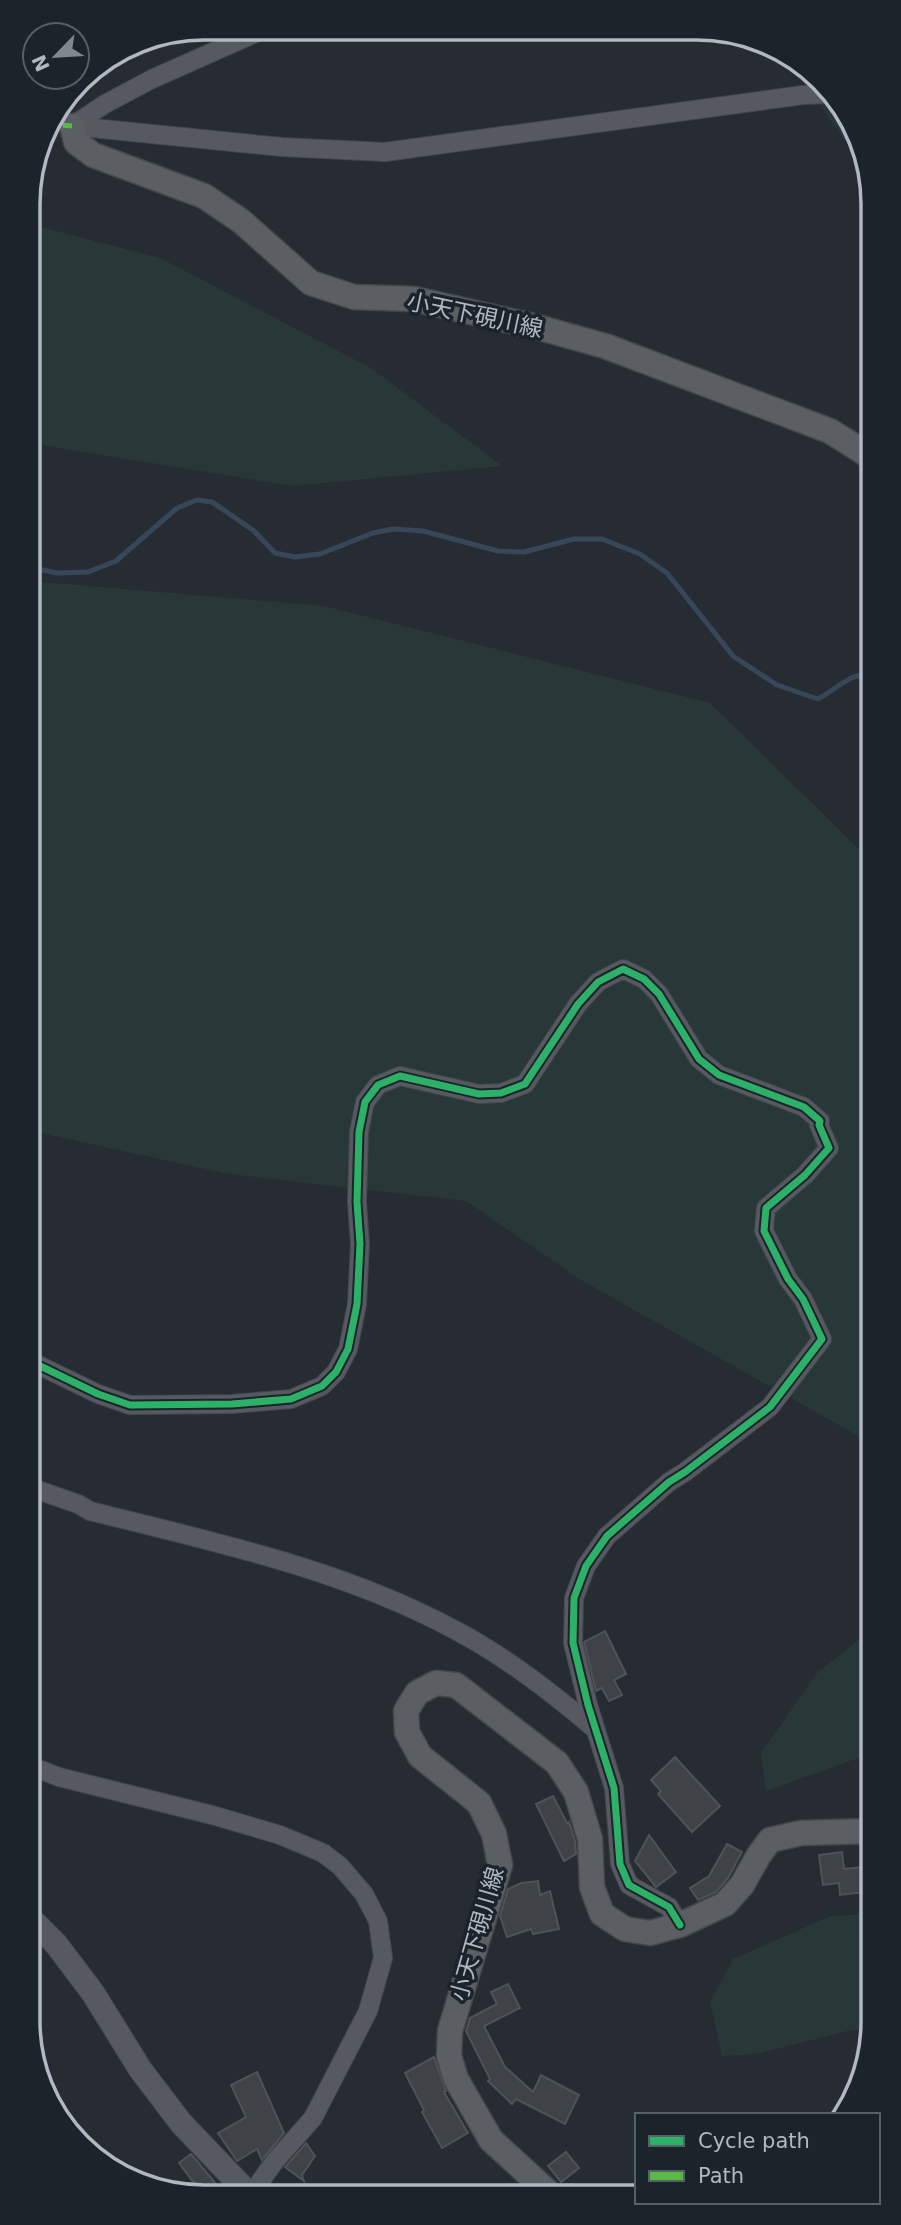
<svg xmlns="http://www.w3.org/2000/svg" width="901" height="2225" font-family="'DejaVu Sans','Noto Sans JP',sans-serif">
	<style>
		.green { fill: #283838 }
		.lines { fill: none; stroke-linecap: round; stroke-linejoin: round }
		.stream { stroke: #374759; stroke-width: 5 }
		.building { fill: #3f4348; stroke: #4e5359; stroke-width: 2 }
		.minor-casing { stroke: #44484d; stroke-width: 20 }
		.tertiary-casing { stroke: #44484d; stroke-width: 25 }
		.secondary-casing { stroke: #44484d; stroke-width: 27 }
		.minor { stroke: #565a60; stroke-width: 18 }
		.tertiary { stroke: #565a60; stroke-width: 23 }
		.secondary { stroke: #5b5f64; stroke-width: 24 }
		.quiet { stroke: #58b947; stroke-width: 5; stroke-dasharray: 10 5; stroke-linecap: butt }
		.cycleway-casing { stroke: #1b232b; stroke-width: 11 }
		.cycleway { stroke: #2db169; stroke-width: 7 }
		.labels { text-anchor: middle; stroke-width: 7; stroke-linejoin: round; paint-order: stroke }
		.street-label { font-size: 23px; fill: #b1b8c3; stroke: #1b232b }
		.rim { fill: none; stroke: #b1b8c3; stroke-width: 3.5 }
	</style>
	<rect width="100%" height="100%" fill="#272c32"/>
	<g class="green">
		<polygon points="792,64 821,79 867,159 867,172"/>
		<polygon points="29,224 160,258 371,368 502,466 292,486 29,443"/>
		<polygon points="30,581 323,606 710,703 859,849 869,865 871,1440 869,1442 581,1280 466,1201 229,1174 31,1131"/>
		<polygon points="871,1630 872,1753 766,1791 761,1753 817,1673"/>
		<polygon points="872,1914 873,2029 851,2030 756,2054 722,2056 710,2002 733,1959 831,1916"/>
	</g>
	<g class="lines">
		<path class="stream" d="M30 567 56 573 88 572 116 561 177 508 197 500 212 502 253 530 275 553 295 557 320 554 373 533 393 529 423 531 498 551 524 552 574 539H602L640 554 667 573 733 656 777 685 818 699C835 690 849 674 869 674"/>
	</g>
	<g class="building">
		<polygon points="605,1631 626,1674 614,1680 622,1695 609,1701 602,1688 596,1691 584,1642"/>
		<polygon points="675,1757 720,1806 692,1832 658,1794 661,1791 651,1780"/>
		<polygon points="553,1796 567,1823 569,1822 575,1841 576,1854 564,1861 536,1804"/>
		<polygon points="649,1835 676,1872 656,1887 635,1861"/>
		<polygon points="727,1844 742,1852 728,1878 716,1892 698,1900 690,1888 709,1876"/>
		<polygon points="842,1852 844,1869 872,1866 872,1891 840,1895 839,1883 823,1885 819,1855"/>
		<polygon points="538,1881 540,1895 550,1891 559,1929 533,1934 531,1929 507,1937 500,1916 508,1889 521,1883"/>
		<polygon points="508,1984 520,2008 484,2026 505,2067 533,2092 541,2075 579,2095 565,2124 516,2099 512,2104 488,2081 490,2079 466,2031 470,2018 497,2004 491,1992"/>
		<polygon points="434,2057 446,2091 444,2092 468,2133 442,2148 422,2112 424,2110 405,2073"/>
		<polygon points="257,2072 284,2133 262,2160 257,2149 237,2161 218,2133 246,2117 231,2085"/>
		<polygon points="306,2143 315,2156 302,2175 304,2181 285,2167"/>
		<polygon points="566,2152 579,2168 561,2182 548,2166"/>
		<polygon points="191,2154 217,2185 207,2194 202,2194 179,2163"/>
	</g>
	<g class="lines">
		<defs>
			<g id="minor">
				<polyline points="72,126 282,147 385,152 803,95 829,94"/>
				<polyline points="72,126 105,104 152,79 267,28"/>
				<polyline points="32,1362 98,1394 130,1405 232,1404 291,1399 322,1386 336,1372 348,1349 357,1304 360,1244 357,1202 359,1132 365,1102 378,1085 400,1076 479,1094 501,1093 525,1084 578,1004 598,982 623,969 644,979 659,994 699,1059 719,1075 804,1107 820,1121 819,1125 829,1148 805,1175 766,1208 764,1231 788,1279 803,1299 822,1339 770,1407 685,1472 669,1482 607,1536 586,1566 574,1598 573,1643 588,1705 614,1788 620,1864 629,1885 669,1907 680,1925"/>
				<path d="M32 1488 78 1504 90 1511C214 1542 342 1569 455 1630 506 1657 551 1692 595 1729"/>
				<polyline points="33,1767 59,1777 212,1815 280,1835 323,1853 340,1866 364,1894 378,1921 383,1958 368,2011 313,2118 275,2161 252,2193"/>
			</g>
			<polyline id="tertiary" points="33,1921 56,1944 93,1993 140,2069 181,2123 248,2193"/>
			<g id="secondary">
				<polyline points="72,126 76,142 93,155 204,196 241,221 311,283 354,297 414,299 537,327 605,346 830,431 868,455"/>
				<polyline points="548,2192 491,2140 456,2079 449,2056 450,2031 500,1865 494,1834 479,1803 420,1756 407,1732 406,1711 417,1693 436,1683 456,1685 557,1763 576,1792 590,1839 592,1887 602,1914 625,1929 650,1933 680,1925 725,1904 742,1885 759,1855 770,1840 801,1833 872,1831"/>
			</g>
		</defs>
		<use href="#minor" class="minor-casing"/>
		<use href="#tertiary" class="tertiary-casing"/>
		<use href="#secondary" class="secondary-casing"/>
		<use href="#minor" class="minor"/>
		<use href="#tertiary" class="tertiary"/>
		<use href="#secondary" class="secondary"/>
		<polyline class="quiet" points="48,124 72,126"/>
		<defs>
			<polyline id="cycleway" points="32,1362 98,1394 130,1405 232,1404 291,1399 322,1386 336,1372 348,1349 357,1304 360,1244 357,1202 359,1132 365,1102 378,1085 400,1076 479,1094 501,1093 525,1084 578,1004 598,982 623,969 644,979 659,994 699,1059 719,1075 804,1107 820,1121 819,1125 829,1148 805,1175 766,1208 764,1231 788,1279 803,1299 822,1339 770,1407 685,1472 669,1482 607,1536 586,1566 574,1598 573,1643 588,1705 614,1788 620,1864 629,1885 669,1907 680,1925"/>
		</defs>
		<use href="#cycleway" class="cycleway-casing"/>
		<use href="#cycleway" class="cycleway"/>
	</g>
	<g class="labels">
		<g class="street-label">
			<text transform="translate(475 315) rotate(12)" y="8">小天下硯川線</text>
			<text transform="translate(477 1934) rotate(-74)" y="8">小天下硯川線</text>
		</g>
	</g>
	<path d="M0 0H901V2225H0ZM204 40H697A164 164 0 0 1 861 204V2021A164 164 0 0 1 697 2185H204A164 164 0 0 1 40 2021V204A164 164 0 0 1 204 40Z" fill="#1b232b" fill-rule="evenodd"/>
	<path class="rim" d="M204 40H697A164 164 0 0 1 861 204V2021A164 164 0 0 1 697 2185H204A164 164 0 0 1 40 2021V204A164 164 0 0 1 204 40Z"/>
	<rect x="635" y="2113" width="245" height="91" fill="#1b232b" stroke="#575f68" stroke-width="2"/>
	<rect x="649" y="2136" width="35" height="10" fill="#2db169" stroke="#575f68" stroke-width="2"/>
	<text x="698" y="2148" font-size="21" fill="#b1b8c3">Cycle path</text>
	<rect x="649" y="2171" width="35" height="10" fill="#58b947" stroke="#575f68" stroke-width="2"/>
	<text x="698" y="2183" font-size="21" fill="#b1b8c3">Path</text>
	<g transform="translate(56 56) rotate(245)"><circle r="33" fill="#1b232b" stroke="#575f68" stroke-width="2"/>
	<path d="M0-5L12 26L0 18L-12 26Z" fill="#818790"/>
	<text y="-10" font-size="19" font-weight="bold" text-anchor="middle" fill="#b1b8c3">N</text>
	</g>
</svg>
